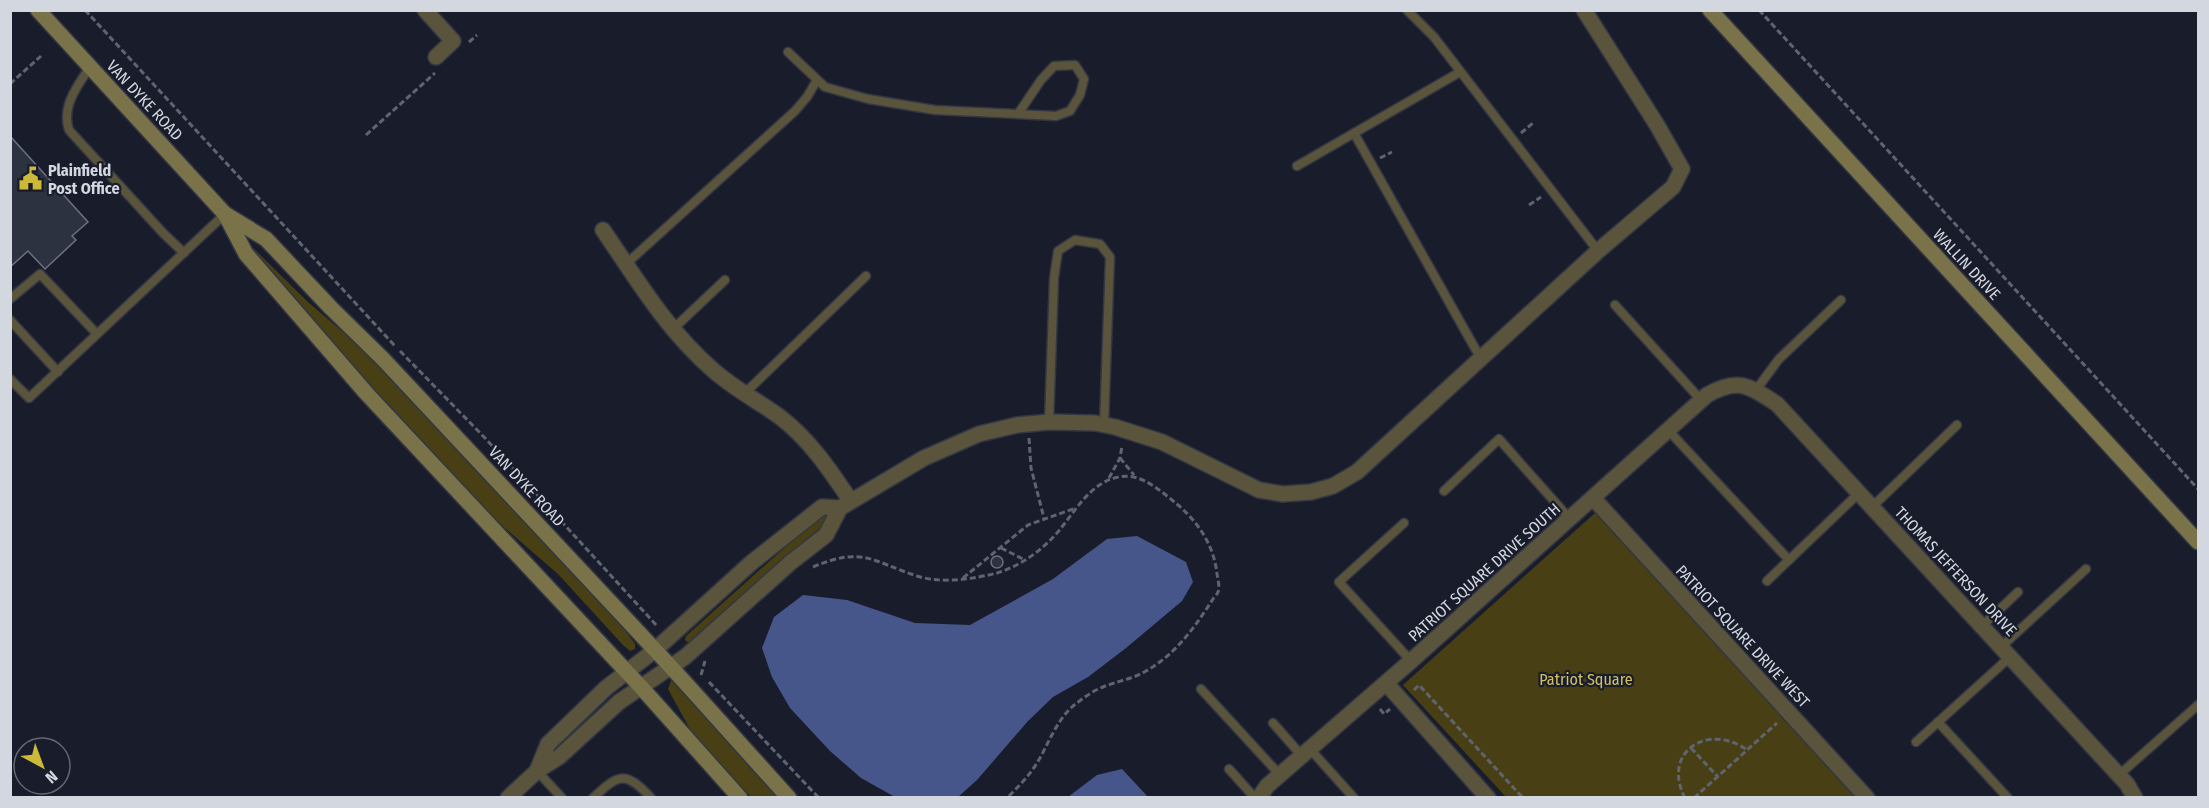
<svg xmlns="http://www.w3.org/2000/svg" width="2209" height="808" font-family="'Fira Sans Condensed',sans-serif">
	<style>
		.green { fill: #484014 }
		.water { fill: #46568a }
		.building { fill: #2d3241; stroke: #6b7182; stroke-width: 1.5 }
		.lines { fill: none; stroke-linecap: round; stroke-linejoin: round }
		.lane-casing { stroke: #333744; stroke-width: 11 }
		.street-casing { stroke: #333744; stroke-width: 18 }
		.secondary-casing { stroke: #333744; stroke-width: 18 }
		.path { stroke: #606470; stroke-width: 3; stroke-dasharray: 6 3; stroke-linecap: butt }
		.lane { stroke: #59543b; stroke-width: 8 }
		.street { stroke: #59543b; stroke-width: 15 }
		.secondary { stroke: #7a734a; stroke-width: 15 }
		.labels { text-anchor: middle; stroke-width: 4.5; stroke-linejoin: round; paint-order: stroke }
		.street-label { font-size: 16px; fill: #d3d7e0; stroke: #191d2b }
		.poi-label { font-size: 16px; font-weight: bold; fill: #d3d7e0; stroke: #191d2b; text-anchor: start }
		.park-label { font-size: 16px; fill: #d0c062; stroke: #191d2b }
	</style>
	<rect width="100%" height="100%" fill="#191d2b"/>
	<g class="green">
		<polygon points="247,242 308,302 379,363 624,629 635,644 635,649 630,651 623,645 558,574 492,517 368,383 245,244"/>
		<polygon points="829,513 824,525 783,558 690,642 687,642 685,640 686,636 811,524"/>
		<polygon points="1595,513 1856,797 1506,797 1403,685"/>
		<polygon points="671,681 673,681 780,797 751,797 692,733 668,689"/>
	</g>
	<g class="water">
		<polygon points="1137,536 1186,562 1193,582 1182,601 1126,648 1088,677 1053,697 1028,721 977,780 958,797 895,797 861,778 830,751 790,708 772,677 762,648 774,617 803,595 847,600 915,623 970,625 1053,579 1107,539"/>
		<polygon points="1122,769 1148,797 1068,797 1097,775"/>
	</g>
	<g class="building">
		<polygon points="10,136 88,222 72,236 76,240 45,269 28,251 10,267"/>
		<circle cx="997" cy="562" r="6"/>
	</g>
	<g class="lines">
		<defs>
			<g id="lane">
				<polyline points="1407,10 1434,37 1598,251"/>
				<polyline points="788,52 825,87 868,99 935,110 1056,116 1070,111 1080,95 1084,79 1075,65 1054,66 1041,80 1018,114"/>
				<path d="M90 67C78 85 61 106 69 130L163 233 184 253"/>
				<polyline points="1354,133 1481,359"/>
				<polyline points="1297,166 1460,72"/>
				<polyline points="626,264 795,111 807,97 817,80"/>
				<polyline points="10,299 40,274 97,334"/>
				<polyline points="1615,305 1701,400"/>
				<polyline points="10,320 58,372"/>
				<polyline points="672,330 725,280"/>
				<polyline points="10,379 29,398 225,214"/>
				<polyline points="1756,390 1779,359 1841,300"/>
				<polyline points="745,393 866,276"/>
				<polyline points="1049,422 1054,278 1058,251 1075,240 1100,244 1110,257 1104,425"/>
				<polyline points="1668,430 1789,560"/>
				<polyline points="1444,491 1499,439 1570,519"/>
				<polyline points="1872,507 1957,425"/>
				<polyline points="1404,523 1339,582 1411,661"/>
				<polyline points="1767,581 1859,493"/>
				<polyline points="1982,626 2018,592"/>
				<polyline points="2001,647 2086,569"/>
				<polyline points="1201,689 1280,775"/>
				<polyline points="1938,722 2008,798"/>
				<polyline points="1273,723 1302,756"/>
				<polyline points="1916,742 2010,657"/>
				<polyline points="1310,749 1354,798"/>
				<polyline points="1229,769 1255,798"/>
				<polyline points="537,771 562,798"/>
				<polyline points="2119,775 2198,705"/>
				<path d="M593 798C619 773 626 771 651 798"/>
			</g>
			<g id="street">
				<polyline points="425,10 453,41 436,57"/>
				<path d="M603 230C638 281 666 329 713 370 733 388 758 401 780 417 809 439 830 470 850 500"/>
				<polyline points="1593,498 1867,798"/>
				<polyline points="1386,683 1488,798"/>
				<polyline points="537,771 548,744 606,688 655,650 751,563 822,507 840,508"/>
				<polyline points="508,798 537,771 559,757 619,702 685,657 790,563 826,535 840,508 924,458 979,434 1017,425 1049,422 1095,423 1115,427 1162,442 1259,490 1283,494 1311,492 1333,486 1357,472 1598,251 1673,187 1682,169 1657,125 1584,10"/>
				<path d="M1259 798 1267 786 1411 661 1707 395C1738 377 1749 386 1777 404L2127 784 2135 798"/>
			</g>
			<g id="secondary">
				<polyline points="38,10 225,214 246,254 367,394 641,687 740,798"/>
				<polyline points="1710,10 2198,542"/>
				<polyline points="225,214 266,239 331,308 383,359 671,667 789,798"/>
			</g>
		</defs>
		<use href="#lane" class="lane-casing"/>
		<use href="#street" class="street-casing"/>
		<use href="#secondary" class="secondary-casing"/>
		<g class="path">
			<polyline points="85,10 395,346"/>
			<polyline points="1759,10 2198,489"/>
			<polyline points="469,42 477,35"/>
			<polyline points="10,84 41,56"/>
			<polyline points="1521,133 1533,123"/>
			<polyline points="366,135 435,73"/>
			<polyline points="1380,158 1392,152"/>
			<polyline points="1529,205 1541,197"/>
			<polyline points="400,351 485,438 658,627"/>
			<polyline points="1029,438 1031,468 1044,518"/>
			<polyline points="1120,458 1134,475"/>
			<polyline points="1109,478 1120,458 1122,446"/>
			<polyline points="1001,548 1025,560"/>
			<path d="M813 567C863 546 871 561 917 576 941 584 973 579 997 573 1020 566 1041 551 1057 533 1075 512 1090 482 1119 477 1141 472 1162 492 1178 505 1199 523 1214 546 1217 574 1218 579 1220 588 1218 592 1217 595 1214 597 1213 599 1195 627 1175 655 1146 671 1133 679 1117 681 1103 687 1092 691 1082 699 1073 706 1056 721 1048 745 1037 763 1029 776 1018 787 1007 798"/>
			<polyline points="963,578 1028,525 1076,508"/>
			<polyline points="701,675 705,661"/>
			<polyline points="709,682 819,798"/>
			<polyline points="1414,690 1419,685 1523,798"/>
			<polyline points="1380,709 1384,714 1390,709"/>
			<polyline points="1691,748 1718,777"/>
			<path d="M1685 798C1661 752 1708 722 1747 750"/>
			<polyline points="1694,798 1777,723"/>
		</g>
		<use href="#lane" class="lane"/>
		<use href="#street" class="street"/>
		<use href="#secondary" class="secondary"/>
	</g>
	<defs>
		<symbol id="civic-bare" viewBox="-9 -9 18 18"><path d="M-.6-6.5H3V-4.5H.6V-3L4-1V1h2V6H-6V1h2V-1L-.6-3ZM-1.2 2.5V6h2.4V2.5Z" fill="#cdb938" stroke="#191d2b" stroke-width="2.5" paint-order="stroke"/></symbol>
	</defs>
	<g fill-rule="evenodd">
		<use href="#civic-bare" x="14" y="162" width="33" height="33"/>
	</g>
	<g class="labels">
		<g class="street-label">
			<text transform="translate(145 100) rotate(47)" y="6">VAN DYKE ROAD</text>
			<text transform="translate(1967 264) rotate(47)" y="6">WALLIN DRIVE</text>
			<text transform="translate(527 486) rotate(47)" y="6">VAN DYKE ROAD</text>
			<text transform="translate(1956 571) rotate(47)" y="6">THOMAS JEFFERSON DRIVE</text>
			<text transform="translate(1484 572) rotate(-42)" y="6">PATRIOT SQUARE DRIVE SOUTH</text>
			<text transform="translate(1743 636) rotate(47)" y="6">PATRIOT SQUARE DRIVE WEST</text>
		</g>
		<g class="poi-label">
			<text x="48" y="176">Plainfield<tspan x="48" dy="18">Post Office</tspan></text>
		</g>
		<g class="park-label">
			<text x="1586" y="685">Patriot Square</text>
		</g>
	</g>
	<rect width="2209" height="808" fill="none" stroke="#d3d7e0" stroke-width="24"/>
	<g transform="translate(42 766) rotate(139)"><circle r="28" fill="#191d2b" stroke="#636773" stroke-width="1.5"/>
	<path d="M0-4.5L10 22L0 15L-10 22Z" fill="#cdb938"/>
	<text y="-9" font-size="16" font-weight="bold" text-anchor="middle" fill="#d3d7e0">N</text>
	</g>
</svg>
